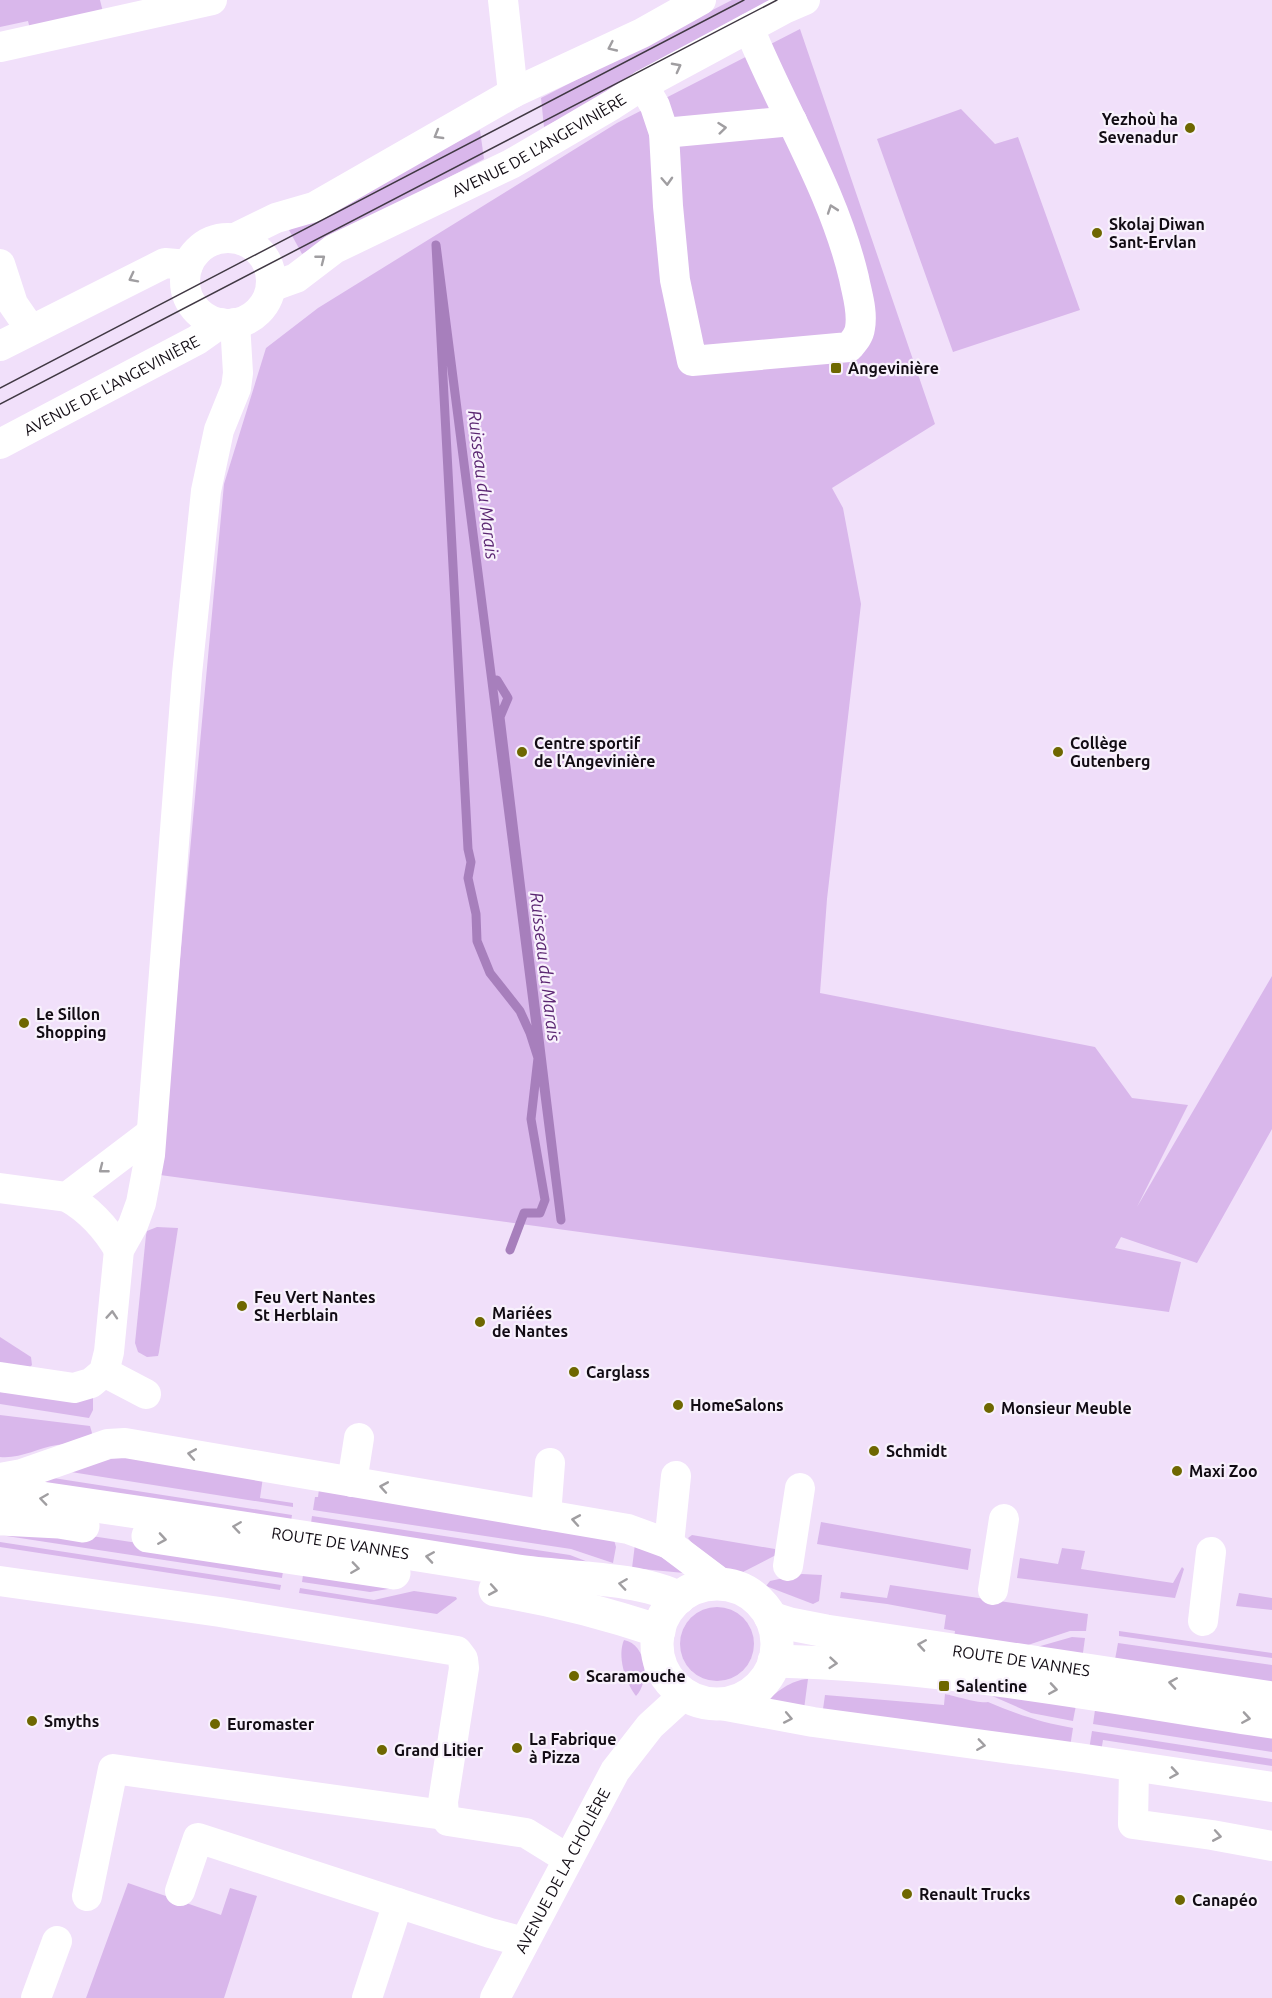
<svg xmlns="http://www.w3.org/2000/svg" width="1272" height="1998" font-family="Ubuntu,sans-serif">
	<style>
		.green { fill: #d9b7eb }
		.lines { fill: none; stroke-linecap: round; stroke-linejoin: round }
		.stream { stroke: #a77fbc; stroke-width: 9 }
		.minor { stroke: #fff; stroke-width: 30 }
		.major { stroke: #fff; stroke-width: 33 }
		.tram { stroke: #403843; stroke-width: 1.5 }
		.oneway { stroke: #a09ea1 }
		.poi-dot { fill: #6e6700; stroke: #f8f1fc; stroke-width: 2 }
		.labels { text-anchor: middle; stroke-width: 4.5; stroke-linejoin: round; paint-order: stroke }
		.poi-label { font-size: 16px; font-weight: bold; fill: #120c14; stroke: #f8f1fc; text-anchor: start }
		.street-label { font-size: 16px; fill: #120c14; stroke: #f8f1fc }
		.water-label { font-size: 18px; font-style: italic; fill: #5b2772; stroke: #f8f1fc }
	</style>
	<rect width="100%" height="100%" fill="#f1e0fa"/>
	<g class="green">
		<polygon points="0,0 100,0 104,16 31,33 28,21 0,27"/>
		<polygon points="732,0 794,0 544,127 541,98"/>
		<polygon points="800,29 935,424 832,488 843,508 861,604 827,899 820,993 1095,1047 1132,1098 1188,1105 1137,1207 1272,976 1272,1129 1197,1263 1121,1237 1115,1248 1181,1262 1169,1312 160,1175 224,484 266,348 318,308 617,123"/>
		<polygon points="961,109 995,144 1018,137 1080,310 953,352 877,139"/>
		<polygon points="480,130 484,159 302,254 289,230"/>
		<polygon points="157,1227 178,1228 159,1352 158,1356 147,1357 138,1352 135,1343 146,1235 147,1231"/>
		<polygon points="0,1337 31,1357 32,1365 30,1367 0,1363"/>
		<polygon points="0,1392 93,1397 93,1410 89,1418 0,1404"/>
		<path d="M0 1415 90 1426 92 1433 90 1439C77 1443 70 1444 57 1445 38 1448 20 1459 0 1457Z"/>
		<polygon points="106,1455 263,1477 260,1498 293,1503 293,1507 71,1472"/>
		<polygon points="47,1477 292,1515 290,1528 17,1484"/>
		<polygon points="319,1489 614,1540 616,1547 613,1563 571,1549 313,1510 315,1497 318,1497"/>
		<polygon points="312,1516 570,1555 601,1567 310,1530"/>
		<polygon points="821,1522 971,1549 968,1570 817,1544"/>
		<polygon points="78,1534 284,1565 282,1578 0,1535"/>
		<polygon points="692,1535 775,1549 776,1555 743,1572 732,1573 692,1543 688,1538"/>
		<polygon points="0,1542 281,1585 280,1590 0,1547"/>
		<polygon points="635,1544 653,1551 684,1573 632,1568"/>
		<polygon points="1062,1548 1085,1551 1081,1569 1173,1583 1182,1567 1184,1569 1175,1598 1017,1578 1020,1558 1058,1564"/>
		<polygon points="304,1568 394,1588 370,1592 302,1582"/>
		<polygon points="802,1574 822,1575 819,1601 813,1604 766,1586 770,1581"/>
		<polygon points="890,1585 1088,1614 1086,1631 1070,1631 1016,1649 954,1638 955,1631 944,1629 946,1615 887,1604 840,1598 841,1592 887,1598"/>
		<polygon points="300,1588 374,1600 414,1591 456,1597 457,1599 437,1614 299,1593"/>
		<polygon points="1239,1593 1272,1598 1272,1610 1236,1606"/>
		<circle cx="717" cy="1644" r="37"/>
		<polygon points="1119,1631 1272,1653 1272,1658 1119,1636"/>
		<polygon points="1072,1637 1085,1638 1082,1660 1023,1651"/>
		<path d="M624 1640C647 1644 650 1682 636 1696 625 1682 617 1656 624 1640Z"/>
		<polygon points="1118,1643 1272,1665 1272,1688 1114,1665"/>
		<path d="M808 1679 804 1709 763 1703C778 1692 790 1680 808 1679Z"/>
		<path d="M945 1694C955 1696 980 1704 988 1702 1016 1714 1042 1723 1073 1728L1070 1747 823 1709 825 1695 944 1705Z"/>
		<polygon points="990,1695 1077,1700 1073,1721 1031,1713"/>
		<polygon points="1096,1703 1272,1730 1272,1752 1093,1724"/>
		<polygon points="1092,1731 1272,1759 1272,1766 1103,1740 1101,1752 1089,1750"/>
		<polygon points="128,1883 221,1915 230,1888 257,1896 224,1998 86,1998"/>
	</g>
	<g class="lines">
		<polyline class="stream" points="497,680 508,698 500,717 561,1220 436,245 468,849 471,862 468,878 476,914 477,941 490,973 520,1011 530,1033 538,1058 531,1119 545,1200 540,1213 524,1213 510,1250"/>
		<g class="minor">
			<polyline points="503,0 513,93"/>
			<polyline points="0,47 212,0"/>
			<path d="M643 85 655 106 664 133 668 206 675 280 692 361 849 347C854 341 859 336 860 328 863 311 857 294 854 278 833 189 783 112 749 28"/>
			<polyline points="664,133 792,121"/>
			<polyline points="235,238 276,218 314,207 513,93 642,33 701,0"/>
			<circle cx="228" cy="281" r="43"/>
			<polyline points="0,264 13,304 31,330"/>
			<path id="s1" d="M271 287 296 278 334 249 511 164 612 105 643 85 784 9 805 0"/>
			<polyline points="0,346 165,263 188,265"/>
			<path id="s2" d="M0 444 197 340 221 323"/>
			<polyline points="0,1188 67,1197 150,1134"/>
			<path d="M67 1197C90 1210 106 1228 119 1250"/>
			<polyline points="104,1372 146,1394"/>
			<polyline points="0,1377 74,1388 91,1383 104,1372 109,1352 119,1250 133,1225 141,1203 150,1155 187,674 206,491 219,430 236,388 238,373 235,323"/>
			<polyline points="0,1478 22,1474 108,1444 125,1443 628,1529 669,1544 722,1584"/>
			<polyline points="352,1482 359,1438"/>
			<polyline points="546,1515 550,1463"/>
			<polyline points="669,1544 676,1476"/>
			<polyline points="788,1566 800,1488"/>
			<polyline points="0,1581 220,1612 457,1651 463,1659 464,1668 443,1802 444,1815 448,1821 526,1833 568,1859"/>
			<polyline points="993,1590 1004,1519"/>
			<polyline points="1203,1621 1211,1552"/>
			<polyline points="710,1703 813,1722 1079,1758 1272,1787"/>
			<polyline points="1134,1767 1133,1824 1212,1835 1272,1846"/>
			<polyline points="180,1891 198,1838 490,1933 524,1942"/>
			<polyline points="87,1896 113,1769 444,1815"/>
			<polyline points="36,1998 57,1941"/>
			<polyline points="367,1998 398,1903"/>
			<path id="s3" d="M495 1998 615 1771 650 1726 685 1694"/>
		</g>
		<g class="major">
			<path id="s4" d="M0 1492C173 1517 346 1543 518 1571 565 1578 639 1577 679 1598"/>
			<polyline points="0,1519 59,1522 83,1526"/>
			<polyline points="148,1536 394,1573"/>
			<circle cx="717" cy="1644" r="60"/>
			<path d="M495 1590C551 1599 605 1613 659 1631"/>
			<path id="s5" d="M771 1618 790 1624 826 1631 1272 1698"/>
			<path d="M774 1661C942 1665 1107 1697 1272 1722"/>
		</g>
		<g class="tram">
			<polyline points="0,388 744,0"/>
			<polyline points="0,404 777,0"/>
		</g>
	</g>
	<defs><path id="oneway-chevron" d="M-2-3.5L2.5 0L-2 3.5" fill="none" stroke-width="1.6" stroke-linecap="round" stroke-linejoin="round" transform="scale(1.5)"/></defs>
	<g class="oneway">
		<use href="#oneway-chevron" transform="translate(612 47) rotate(155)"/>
		<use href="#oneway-chevron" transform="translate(677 67) rotate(-28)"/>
		<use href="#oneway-chevron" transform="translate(722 128) rotate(-6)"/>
		<use href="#oneway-chevron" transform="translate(438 135) rotate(150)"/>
		<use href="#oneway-chevron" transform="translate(667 181) rotate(87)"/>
		<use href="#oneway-chevron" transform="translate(832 209) rotate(-109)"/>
		<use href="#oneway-chevron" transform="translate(321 259) rotate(-38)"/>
		<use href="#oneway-chevron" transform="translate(133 278) rotate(153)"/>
		<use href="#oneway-chevron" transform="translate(103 1169) rotate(142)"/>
		<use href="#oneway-chevron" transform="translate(112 1315) rotate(-86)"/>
		<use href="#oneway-chevron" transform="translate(192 1454) rotate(-170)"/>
		<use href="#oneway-chevron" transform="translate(384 1487) rotate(-170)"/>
		<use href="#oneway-chevron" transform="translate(44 1499) rotate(-172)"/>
		<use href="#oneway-chevron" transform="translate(576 1520) rotate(-170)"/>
		<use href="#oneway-chevron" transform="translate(237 1527) rotate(-172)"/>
		<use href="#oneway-chevron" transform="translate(162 1539) rotate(9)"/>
		<use href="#oneway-chevron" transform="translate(430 1557) rotate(-171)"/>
		<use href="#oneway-chevron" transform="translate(355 1568) rotate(8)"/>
		<use href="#oneway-chevron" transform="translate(623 1584) rotate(-172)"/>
		<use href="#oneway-chevron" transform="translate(493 1590) rotate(10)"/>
		<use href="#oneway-chevron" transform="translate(922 1645) rotate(-171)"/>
		<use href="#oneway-chevron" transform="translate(833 1663) rotate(5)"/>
		<use href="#oneway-chevron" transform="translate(1173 1683) rotate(-171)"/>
		<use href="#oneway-chevron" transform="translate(1053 1689) rotate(9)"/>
		<use href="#oneway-chevron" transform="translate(788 1718) rotate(11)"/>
		<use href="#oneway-chevron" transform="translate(1246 1718) rotate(9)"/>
		<use href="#oneway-chevron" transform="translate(981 1745) rotate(8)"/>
		<use href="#oneway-chevron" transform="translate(1174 1773) rotate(9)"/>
		<use href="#oneway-chevron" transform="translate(1217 1836) rotate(10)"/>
	</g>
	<g class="poi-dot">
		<circle cx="1190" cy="128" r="6"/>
		<circle cx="1097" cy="233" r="6"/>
		<rect x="830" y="362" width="12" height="12" rx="3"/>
		<circle cx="522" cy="752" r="6"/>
		<circle cx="1058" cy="752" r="6"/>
		<circle cx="24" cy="1023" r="6"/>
		<circle cx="242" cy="1306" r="6"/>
		<circle cx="480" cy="1322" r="6"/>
		<circle cx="574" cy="1372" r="6"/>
		<circle cx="678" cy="1405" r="6"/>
		<circle cx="989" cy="1408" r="6"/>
		<circle cx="874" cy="1451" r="6"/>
		<circle cx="1177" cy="1471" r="6"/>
		<circle cx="574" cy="1676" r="6"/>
		<rect x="938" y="1680" width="12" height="12" rx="3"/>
		<circle cx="32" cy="1721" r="6"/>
		<circle cx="215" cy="1724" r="6"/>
		<circle cx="517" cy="1748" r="6"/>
		<circle cx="382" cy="1750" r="6"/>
		<circle cx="907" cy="1894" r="6"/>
		<circle cx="1180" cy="1900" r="6"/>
	</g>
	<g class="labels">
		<g class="poi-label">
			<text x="1178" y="125" text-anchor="end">Yezhoù ha<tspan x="1178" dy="18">Sevenadur</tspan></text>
			<text x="1109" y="230">Skolaj Diwan<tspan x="1109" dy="18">Sant-Ervlan</tspan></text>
			<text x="848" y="374">Angevinière</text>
			<text x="534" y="749">Centre sportif<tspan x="534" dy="18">de l'Angevinière</tspan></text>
			<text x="1070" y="749">Collège<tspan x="1070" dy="18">Gutenberg</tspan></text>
			<text x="36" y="1020">Le Sillon<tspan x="36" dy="18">Shopping</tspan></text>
			<text x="254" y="1303">Feu Vert Nantes<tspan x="254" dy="18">St Herblain</tspan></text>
			<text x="492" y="1319">Mariées<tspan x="492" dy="18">de Nantes</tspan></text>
			<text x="586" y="1378">Carglass</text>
			<text x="690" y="1411">HomeSalons</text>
			<text x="1001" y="1414">Monsieur Meuble</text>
			<text x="886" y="1457">Schmidt</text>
			<text x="1189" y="1477">Maxi Zoo</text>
			<text x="586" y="1682">Scaramouche</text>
			<text x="956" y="1692">Salentine</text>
			<text x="44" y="1727">Smyths</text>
			<text x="227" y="1730">Euromaster</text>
			<text x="529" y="1745">La Fabrique<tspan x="529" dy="18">à Pizza</tspan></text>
			<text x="394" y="1756">Grand Litier</text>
			<text x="919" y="1900">Renault Trucks</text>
			<text x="1192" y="1906">Canapéo</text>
		</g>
		<g class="street-label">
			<text dy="6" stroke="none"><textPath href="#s1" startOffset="304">AVENUE DE L'ANGEVINIÈRE</textPath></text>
			<text dy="6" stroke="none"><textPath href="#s2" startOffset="126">AVENUE DE L'ANGEVINIÈRE</textPath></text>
			<text dy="6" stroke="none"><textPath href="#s4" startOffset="344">ROUTE DE VANNES</textPath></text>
			<text dy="6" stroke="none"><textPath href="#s5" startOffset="254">ROUTE DE VANNES</textPath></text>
			<text dy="6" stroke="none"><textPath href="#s3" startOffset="144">AVENUE DE LA CHOLIÈRE</textPath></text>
		</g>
		<g class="water-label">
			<text transform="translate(483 485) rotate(83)" y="6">Ruisseau du Marais</text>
			<text transform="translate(545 967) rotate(83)" y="6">Ruisseau du Marais</text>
		</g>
	</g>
</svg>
